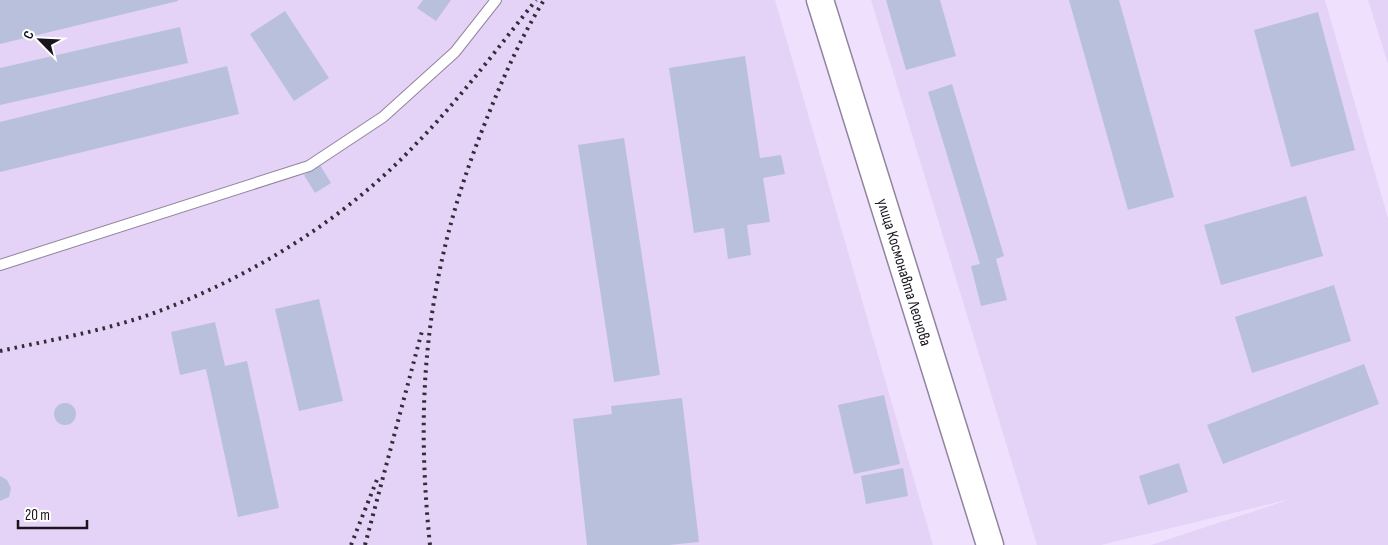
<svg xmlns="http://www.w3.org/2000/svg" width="1388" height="545" font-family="'Sofia Sans Condensed',sans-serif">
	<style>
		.built { fill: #e4d3f6 }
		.building { fill: #b8c0dc }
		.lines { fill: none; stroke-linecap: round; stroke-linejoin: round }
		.service-casing { stroke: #91849e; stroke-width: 12 }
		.tertiary-casing { stroke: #91849e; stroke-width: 29 }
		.service { stroke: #fff; stroke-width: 10 }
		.tertiary { stroke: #fff; stroke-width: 26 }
		.rail { stroke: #322c38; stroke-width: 4; stroke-dasharray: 2.5 5; stroke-linecap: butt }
		.labels { text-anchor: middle; stroke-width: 4.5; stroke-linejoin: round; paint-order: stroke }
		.street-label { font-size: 16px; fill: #19141e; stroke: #fff }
	</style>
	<rect width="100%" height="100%" fill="#efe1fd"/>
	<g class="built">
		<polygon points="0,0 775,0 933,545 0,545"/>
		<polygon points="871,0 1325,0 1388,218 1388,545 1151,545 1291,499 1101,545 1037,545"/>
		<polygon points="1368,0 1388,0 1388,64"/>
	</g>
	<g class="building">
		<polygon points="0,0 178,0 178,1 0,44"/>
		<polygon points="423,0 451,0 436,21 417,8"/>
		<polygon points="886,0 940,0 956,56 906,70"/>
		<polygon points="1069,0 1119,0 1174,197 1128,210"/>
		<polygon points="285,11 329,78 294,101 250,34"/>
		<polygon points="1318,12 1355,150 1291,167 1254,30"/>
		<polygon points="180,27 188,63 0,105 0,68"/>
		<polygon points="745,56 760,158 781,155 785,174 763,178 770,222 747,225 751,255 728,259 724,228 694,233 669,68"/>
		<polygon points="227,66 239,114 0,172 0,122"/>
		<polygon points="952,84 1004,256 996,259 1007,300 981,306 971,266 980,264 928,92"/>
		<polygon points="624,138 660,375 614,382 578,145"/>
		<polygon points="320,165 331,183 315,193 304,175"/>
		<polygon points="1306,196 1323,256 1221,285 1204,225"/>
		<polygon points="1334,285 1351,341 1252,373 1235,317"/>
		<polygon points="319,299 343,401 299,411 275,309"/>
		<polygon points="215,322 225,366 247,361 279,508 238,517 206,369 180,375 171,332"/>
		<polygon points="1364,364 1379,404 1223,464 1207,425"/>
		<polygon points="884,395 900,464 854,474 838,405"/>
		<polygon points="682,398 699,542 669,545 587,545 573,419 612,414 611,406"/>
		<circle cx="65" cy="414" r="11"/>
		<polygon points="1179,463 1188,492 1148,505 1139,476"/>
		<polygon points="903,468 908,496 866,504 861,476"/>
		<polygon points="0,476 7,480 11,488 9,497 0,501"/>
	</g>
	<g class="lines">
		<defs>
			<polyline id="service" points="0,265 309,166 383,117 455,52 496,0"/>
			<polyline id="tertiary" points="820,0 990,545"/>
		</defs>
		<use href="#service" class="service-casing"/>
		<use href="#tertiary" class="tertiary-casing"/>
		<use href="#service" class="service"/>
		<use href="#tertiary" class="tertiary"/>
		<g class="rail">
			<path d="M0 351C51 340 104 331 154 313 251 277 344 220 415 145 459 100 497 49 536 0"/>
			<polyline points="351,545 378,477"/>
			<polyline points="365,545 422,331"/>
			<path d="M430 545C414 391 427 267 485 123 502 80 520 39 544 0"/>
		</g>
	</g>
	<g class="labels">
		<g class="street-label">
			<text transform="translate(905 272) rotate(73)" y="6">улица Космонавта Леонова</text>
		</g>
	</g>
	<g transform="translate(40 40) rotate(294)" stroke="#ffffff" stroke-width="4" paint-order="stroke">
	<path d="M0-4L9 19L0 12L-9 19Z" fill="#19141e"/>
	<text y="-8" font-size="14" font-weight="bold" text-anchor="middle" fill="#19141e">С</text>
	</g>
	<path d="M18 520v8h69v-8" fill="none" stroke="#19141e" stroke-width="2.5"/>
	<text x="25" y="520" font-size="15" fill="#19141e" stroke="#ffffff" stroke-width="4" paint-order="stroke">20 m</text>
</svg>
